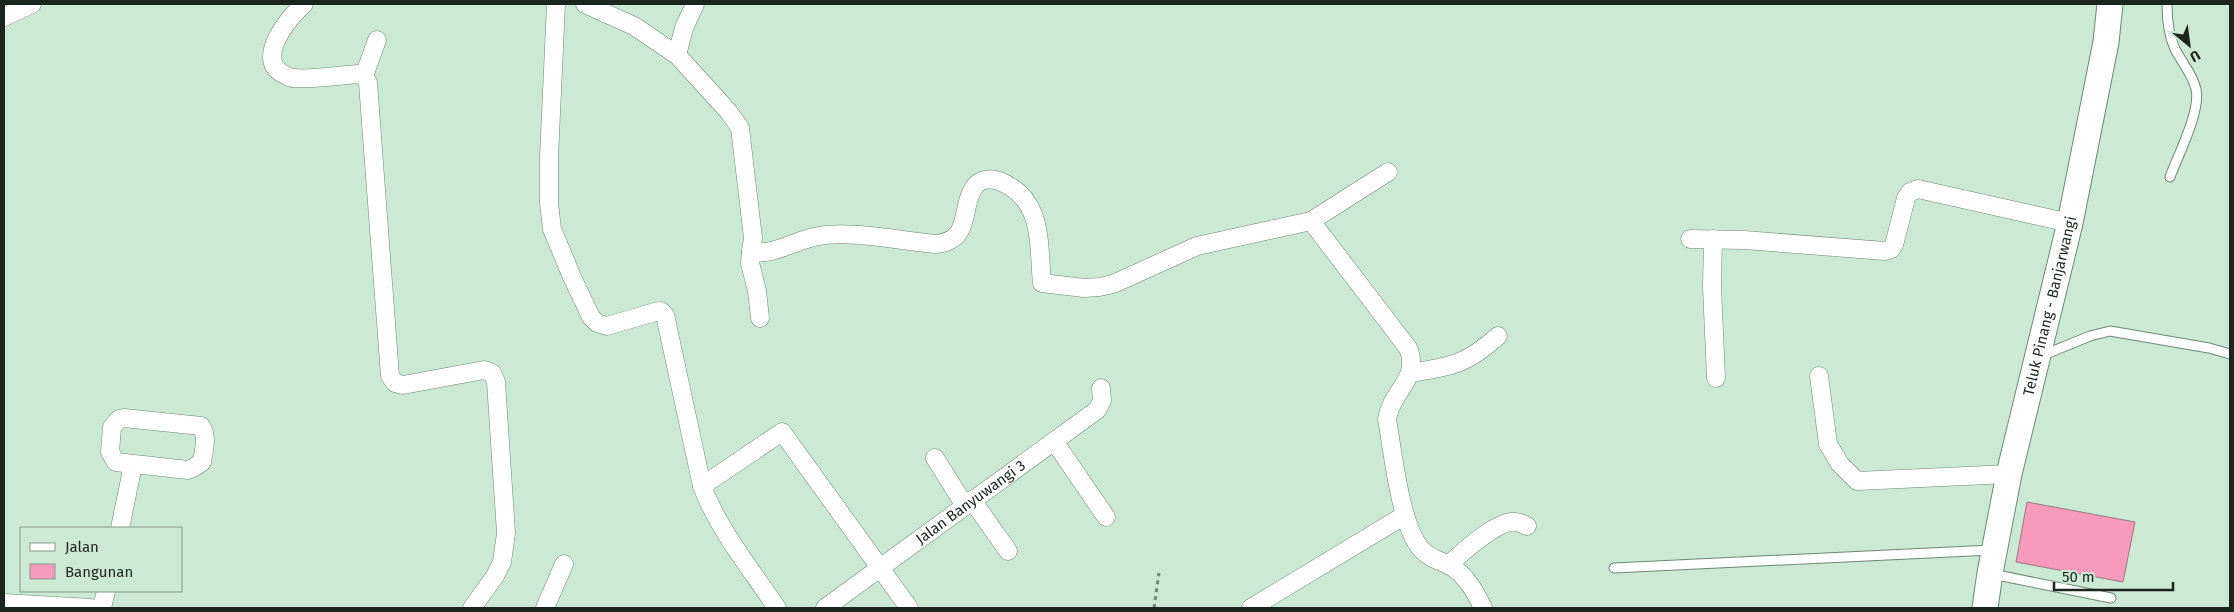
<svg xmlns="http://www.w3.org/2000/svg" width="2234" height="612" font-family="'Fira Sans',sans-serif">
	<style>
		.building { fill: #f79abc; stroke: #987983 }
		.lines { fill: none; stroke-linecap: round; stroke-linejoin: round }
		.service-casing { stroke: #6d8876; stroke-width: 11 }
		.minor-casing { stroke: #6d8876; stroke-width: 19 }
		.secondary-casing { stroke: #6d8876; stroke-width: 27 }
		.path { stroke: #738779; stroke-width: 3; stroke-dasharray: 4 4; stroke-linecap: butt }
		.service { stroke: #fff; stroke-width: 9 }
		.minor { stroke: #fff; stroke-width: 18 }
		.secondary { stroke: #fff; stroke-width: 25 }
		.labels { text-anchor: middle; stroke-width: 5; stroke-linejoin: round; paint-order: stroke }
		.street-label { font-size: 15px; fill: #1a251e; stroke: #cce9d5 }
	</style>
	<rect width="100%" height="100%" fill="#cce9d5"/>
	<polygon class="building" points="2027,502 2135,522 2123,582 2016,562"/>
	<g class="lines">
		<defs>
			<g id="service">
				<path d="M2167 4C2167 19 2168 34 2175 49 2182 63 2192 73 2196 89 2201 111 2178 155 2170 177"/>
				<polyline points="2041,356 2090,336 2110,331 2209,348 2230,354"/>
				<polyline points="1614,568 1992,550"/>
				<polyline points="1992,574 2111,598"/>
			</g>
			<g id="minor">
				<path d="M304 4C290 16 254 59 283 74 286 75 290 78 293 78 311 80 340 75 359 74L364 76"/>
				<path d="M556 4 549 157V203L552 229 572 277 591 317 597 323 607 326 655 312 661 311 665 315 702 486C719 531 751 569 777 608"/>
				<path d="M585 4 634 26 677 55 728 111 740 128 753 238 751 252C774 255 792 242 814 237 848 229 900 241 936 244 973 240 959 208 975 186 980 179 991 178 999 181 1044 198 1038 243 1042 283L1084 288 1099 287 1113 284 1197 246 1311 221 1408 348C1421 379 1391 391 1387 419 1393 452 1400 525 1421 549 1429 558 1438 560 1447 564 1465 573 1475 591 1483 608"/>
				<polyline points="4,17 32,4"/>
				<polyline points="377,40 364,76 368,83 390,376 395,383 403,385 484,370 492,373 496,382 506,533 502,562 495,576 472,608"/>
				<polyline points="677,55 684,28 695,4"/>
				<polyline points="1311,221 1388,172"/>
				<polyline points="1690,239 1744,240 1885,251 1891,249 1894,245 1906,198 1910,192 1918,189 2070,223"/>
				<polyline points="1713,239 1712,287 1716,378"/>
				<polyline points="751,252 750,263 757,291 760,318"/>
				<path d="M1411 373C1453 366 1465 365 1498 336"/>
				<polyline points="1819,376 1828,444 1840,464 1857,481 2009,474"/>
				<path d="M124 418 201 426C208 437 204 449 202 462L193 468 188 470 116 462 110 452 112 427 119 419Z"/>
				<polyline points="1054,441 1106,517"/>
				<polyline points="935,458 965,506"/>
				<polyline points="702,486 782,432 909,608"/>
				<polyline points="972,500 1008,551"/>
				<polyline points="120,528 133,465"/>
				<path d="M1448 565C1462 553 1498 519 1516 522 1520 522 1524 525 1527 526"/>
				<polyline points="4,603 91,608"/>
				<polyline points="102,608 106,591"/>
				<polyline points="545,608 564,564"/>
				<path id="s1" d="M825 608 1097 410 1102 401 1101 388"/>
				<polyline points="1251,608 1405,515"/>
			</g>
			<g id="secondary">
				<path id="s2" d="M1985 608 1990 573 2009 474 2070 223 2106 42 2110 4"/>
			</g>
		</defs>
		<use href="#service" class="service-casing"/>
		<use href="#minor" class="minor-casing"/>
		<use href="#secondary" class="secondary-casing"/>
		<polyline class="path" points="1154,608 1159,573"/>
		<use href="#service" class="service"/>
		<use href="#minor" class="minor"/>
		<use href="#secondary" class="secondary"/>
	</g>
	<g class="labels">
		<g class="street-label">
			<text dy="5" stroke="none"><textPath href="#s2" startOffset="309">Teluk Pinang - Banjarwangi</textPath></text>
			<text dy="5" stroke="none"><textPath href="#s1" startOffset="180">Jalan Banyuwangi 3</textPath></text>
		</g>
	</g>
	<rect width="2234" height="612" fill="none" stroke="#1a251e" stroke-width="10"/>
	<rect x="20" y="527" width="162" height="65" fill="#cce9d5" stroke="#859b8c"/>
	<rect x="30" y="543" width="25" height="8" fill="#ffffff" stroke="#859b8c"/>
	<text x="65" y="552" font-size="15" fill="#1a251e">Jalan</text>
	<rect x="30" y="564" width="25" height="15" fill="#f79abc" stroke="#859b8c"/>
	<text x="65" y="577" font-size="15" fill="#1a251e">Bangunan</text>
	<g transform="translate(2189 45) rotate(151)" stroke="#cce9d5" stroke-width="4" paint-order="stroke">
	<path d="M0-4L9 19L0 12L-9 19Z" fill="#1a251e"/>
	<text y="-8" font-size="14" font-weight="bold" text-anchor="middle" fill="#1a251e">U</text>
	</g>
	<path d="M2054 582v8h119v-8" fill="none" stroke="#1a251e" stroke-width="2.5"/>
	<text x="2062" y="582" font-size="15" fill="#1a251e" stroke="#cce9d5" stroke-width="4" paint-order="stroke">50 m</text>
</svg>
